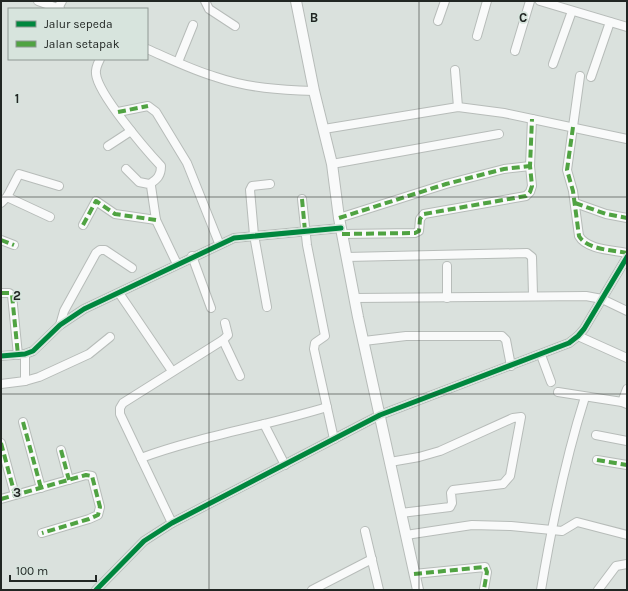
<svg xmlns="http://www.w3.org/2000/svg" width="628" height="591" font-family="Karla,sans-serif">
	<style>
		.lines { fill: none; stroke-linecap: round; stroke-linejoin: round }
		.minor-casing { stroke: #b7bcb9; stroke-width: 10 }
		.major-casing { stroke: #b7bcb9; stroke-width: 12 }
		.minor { stroke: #f9fafa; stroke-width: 8 }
		.major { stroke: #f9fafa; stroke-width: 10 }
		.quiet { stroke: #50a342; stroke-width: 4; stroke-dasharray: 8 4; stroke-linecap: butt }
		.cycleway-casing { stroke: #d7e4dd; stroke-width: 8 }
		.cycleway { stroke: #00873e; stroke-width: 5 }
		.grid { fill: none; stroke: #212623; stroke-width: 1; stroke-opacity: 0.55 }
		.grid-label { font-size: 13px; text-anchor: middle; font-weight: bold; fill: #212623; stroke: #d7e4dd; stroke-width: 3.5; stroke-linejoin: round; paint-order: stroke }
	</style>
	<rect width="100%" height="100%" fill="#dae1dd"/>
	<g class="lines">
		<defs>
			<g id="minor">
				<polyline points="38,1 60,9"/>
				<polyline points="205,1 209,9 235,26"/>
				<polyline points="540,1 627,27"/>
				<polyline points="58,8 62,1"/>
				<polyline points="438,21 445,1"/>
				<polyline points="477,36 487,1"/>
				<path d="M147 49C170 59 192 70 216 77 248 88 281 90 314 91"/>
				<polyline points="515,51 530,1"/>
				<path d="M100 59C98 63 95 69 96 74 98 94 146 150 161 166 161 176 157 179 150 184"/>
				<polyline points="178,62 193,25"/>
				<polyline points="553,64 572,11"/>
				<polyline points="455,70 458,107"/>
				<path d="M580 76 567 170 573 191 579 236C587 250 613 250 627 253"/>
				<polyline points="591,77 610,22"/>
				<polyline points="118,112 148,106 156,112 187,163 219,243"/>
				<polyline points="324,129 458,107 504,113 627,139"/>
				<polyline points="108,146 131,131"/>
				<polyline points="332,164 499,134"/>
				<polyline points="126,169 139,182 149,184 151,186 156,220 177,264"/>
				<polyline points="7,197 50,217"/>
				<polyline points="302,199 307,245 325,336 315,343 314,349 334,439"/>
				<polyline points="1,203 7,197 19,174 59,186"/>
				<polyline points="575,203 606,214 627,218"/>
				<polyline points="339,218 446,184 504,169 530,166"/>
				<polyline points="83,225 96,201 115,214 156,220"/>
				<polyline points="342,234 415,233 419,231 420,219 424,214 526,196 530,192 532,186 530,166 532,119"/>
				<polyline points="1,240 14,245"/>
				<polyline points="192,256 211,308"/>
				<polyline points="346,257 527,253 532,257 533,295"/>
				<polyline points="447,266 447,298"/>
				<polyline points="1,293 9,293 12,295 18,355"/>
				<polyline points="119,293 172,371"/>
				<polyline points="354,298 586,296 602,299 627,311"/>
				<polyline points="267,307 254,235 250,190 252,186 270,184"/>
				<polyline points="60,325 64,311 96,253 100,250 105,250 132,268"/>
				<polyline points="578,336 627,358"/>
				<polyline points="223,340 240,376"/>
				<polyline points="364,341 406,336 502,336 506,340 511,366"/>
				<polyline points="541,355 551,382"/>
				<polyline points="1,356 25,354 33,351 60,325 84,309 234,238 341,228"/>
				<polyline points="25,381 39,377 89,354 110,337"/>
				<polyline points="1,384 25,381 25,354"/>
				<polyline points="558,392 622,402"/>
				<polyline points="627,404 622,402 627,389"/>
				<polyline points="23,422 41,488"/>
				<polyline points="264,424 285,465"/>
				<polyline points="596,435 627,441"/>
				<polyline points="1,443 15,495"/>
				<polyline points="61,450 69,480"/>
				<path d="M141 458C201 436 266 426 327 407"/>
				<polyline points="597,460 627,465"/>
				<polyline points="390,462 419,457 440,451 513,418 521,417 510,476 503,484 453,490 451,493 452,503 450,507 401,513"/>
				<polyline points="1,499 86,475 92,476 100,507 98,515 89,519 42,533"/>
				<polyline points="172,523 120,414 120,408 123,403 223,340 228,335 225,323"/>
				<polyline points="365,531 379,590"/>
				<polyline points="406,535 472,525 511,526 562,531 577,522 627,535"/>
				<polyline points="414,574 485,567 487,572 484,589"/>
				<polyline points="96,590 144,541 172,523 380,415 569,343 578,336 584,329 627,257"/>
				<polyline points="312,590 372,559"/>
				<path d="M541 590C552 524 565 460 585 397"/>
				<polyline points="598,590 616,566 627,564"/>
			</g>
			<polyline id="major" points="296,1 314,91 332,164 339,218 358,317 418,590"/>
		</defs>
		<use href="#minor" class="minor-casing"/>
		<use href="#major" class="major-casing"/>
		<use href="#minor" class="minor"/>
		<use href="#major" class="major"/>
		<g class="quiet">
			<polyline points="118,112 148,106"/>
			<path d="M573 127 567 170 573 191 579 236C587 250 613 250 627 253"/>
			<polyline points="302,199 305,231"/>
			<polyline points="575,203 606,214 627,218"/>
			<polyline points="339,218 446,184 504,169 530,166"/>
			<polyline points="83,225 96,201 115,214 156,220"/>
			<polyline points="342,234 415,233 419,231 420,219 424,214 526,196 530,192 532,186 530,166 532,119"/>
			<polyline points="1,240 14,245"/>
			<polyline points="1,293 9,293 12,295 18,355"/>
			<polyline points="23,422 41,488"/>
			<polyline points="1,443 15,495"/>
			<polyline points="61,450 69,480"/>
			<polyline points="597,460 627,465"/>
			<polyline points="1,499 86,475 92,476 100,507 98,515 89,519 42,533"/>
			<polyline points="414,574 485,567 487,572 484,589"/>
		</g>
		<defs>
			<g id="cycleway">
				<polyline points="1,356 25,354 33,351 60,325 84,309 234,238 341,228"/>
				<polyline points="96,590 144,541 172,523 380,415 569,343 578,336 584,329 627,257"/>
			</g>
		</defs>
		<use href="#cycleway" class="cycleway-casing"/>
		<use href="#cycleway" class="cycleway"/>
	</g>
	<path class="grid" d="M209 1V590M419 1V590M1 197H627M1 394H627"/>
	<g class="grid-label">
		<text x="314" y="22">B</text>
		<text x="523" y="22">C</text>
		<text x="17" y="103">1</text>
		<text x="17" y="300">2</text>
		<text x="17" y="497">3</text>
	</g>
	<rect width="628" height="591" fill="none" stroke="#212623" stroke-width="4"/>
	<rect x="8" y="8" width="140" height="52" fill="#d7e4dd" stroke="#8e9893"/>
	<rect x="16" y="21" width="20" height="6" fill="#00873e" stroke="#8e9893"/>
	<text x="44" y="28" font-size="12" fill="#212623">Jalur sepeda</text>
	<rect x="16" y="41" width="20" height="6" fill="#50a342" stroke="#8e9893"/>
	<text x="44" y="48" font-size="12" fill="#212623">Jalan setapak</text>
	<path d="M10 575v6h86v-6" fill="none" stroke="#212623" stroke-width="2"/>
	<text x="16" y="575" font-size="12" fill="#212623" stroke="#d7e4dd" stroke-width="3" paint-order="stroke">100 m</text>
</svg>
